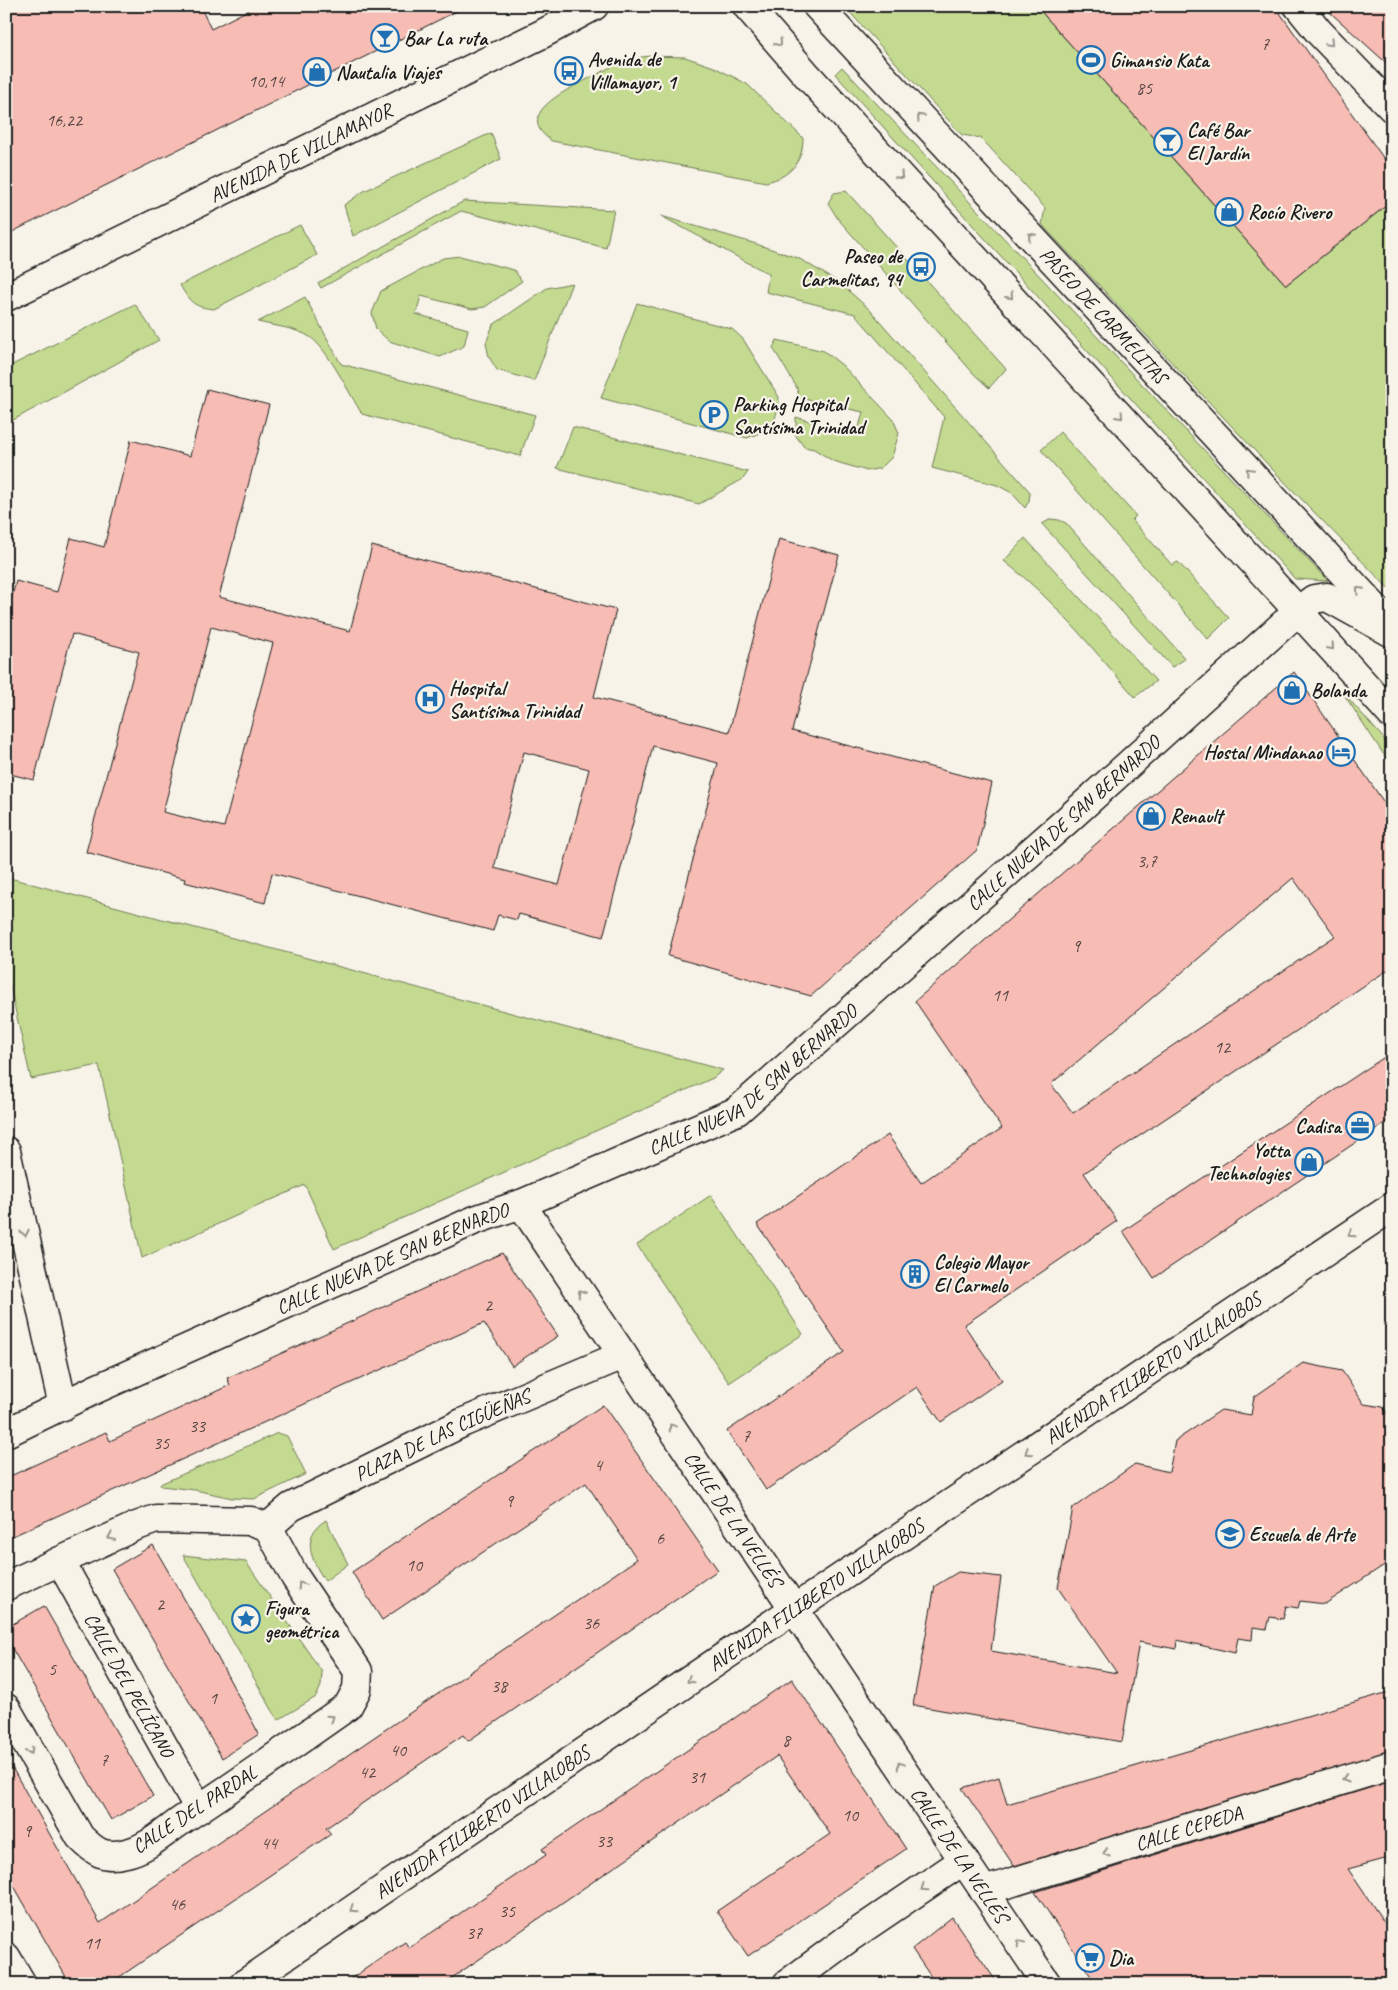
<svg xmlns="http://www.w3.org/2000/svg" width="1398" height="1990" font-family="Caveat,sans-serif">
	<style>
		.green { fill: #c3da90; stroke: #707b56 }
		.building { fill: #f7bcb4; stroke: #1c1c1c; fill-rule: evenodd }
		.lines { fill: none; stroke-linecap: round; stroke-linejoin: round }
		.minor-casing { stroke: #1c1c1c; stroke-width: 31 }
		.major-casing { stroke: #1c1c1c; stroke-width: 31 }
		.highway-casing { stroke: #1c1c1c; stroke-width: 31 }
		.minor { stroke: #f7f3e8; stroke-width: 28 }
		.major { stroke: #f7f3e8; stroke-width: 28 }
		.highway { stroke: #f7f3e8; stroke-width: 28 }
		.oneway { stroke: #94928c }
		.labels { text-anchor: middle; stroke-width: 4.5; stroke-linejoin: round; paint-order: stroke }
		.number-label { font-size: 18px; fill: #534442 }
		.poi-label { font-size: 20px; font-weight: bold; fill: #1c1c1c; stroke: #f7f3e8; text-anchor: start }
		.street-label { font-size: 20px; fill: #1c1c1c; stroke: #f7f3e8 }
	</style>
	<rect width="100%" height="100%" fill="#f7f3e8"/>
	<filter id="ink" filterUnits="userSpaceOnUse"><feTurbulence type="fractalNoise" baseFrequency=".02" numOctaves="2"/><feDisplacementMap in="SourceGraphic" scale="10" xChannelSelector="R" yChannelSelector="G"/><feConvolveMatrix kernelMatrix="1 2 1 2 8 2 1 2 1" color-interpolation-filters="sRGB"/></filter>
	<g filter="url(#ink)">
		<g class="green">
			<polygon points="844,6 1036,6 1286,285 1392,201 1392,592 1273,470 1045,228 1042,224 1045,208 981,138 962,135"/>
			<path d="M650 56 685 57 714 67 747 84 803 138C803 162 790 177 766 182L552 141C512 115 565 91 586 80 598 74 611 66 624 61 632 58 642 57 650 56Z"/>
			<polygon points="842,67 1328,581 1295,579 835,74"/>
			<polygon points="491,133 501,159 353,236 344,205 364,191"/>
			<polygon points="846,191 1006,369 989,388 974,374 838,219 828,203 834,193"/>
			<polygon points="464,201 614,210 606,248 461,211 321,288 318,283"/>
			<polygon points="661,216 753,243 798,258 840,283 870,310 1030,492 1029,501 1025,508 1012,493 997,485 932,468 944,417 855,314 766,292 769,274"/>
			<path d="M300 225 317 255 214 309C194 307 190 303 180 285Z"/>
			<polygon points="460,256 514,270 522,281 485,307 472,309 421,296 416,314 468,329 464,346 440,357 389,341 376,329 372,313 381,291 443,258"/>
			<polygon points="572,283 534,381 497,370 489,357 486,343 493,325 547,288"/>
			<path d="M305 297 341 364 535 415 520 456 362 414C350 395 328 349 310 337 296 328 274 326 258 322Z"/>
			<path d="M637 303 732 329 743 339 779 397C777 423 772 429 747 438L601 398Z"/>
			<polygon points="135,304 159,340 6,424 6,368"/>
			<polygon points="777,340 824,351 842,365 893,419 899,433 892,457 881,468 867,471 833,461 814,449 804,447 796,436 796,417 857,435 863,412 799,398 797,388 773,348"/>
			<polygon points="573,427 748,472 743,479 699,504 557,468"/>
			<polygon points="1060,432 1136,516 1132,520 1172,565 1178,562 1229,618 1208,639 1041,450"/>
			<polygon points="1051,519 1059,520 1066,523 1185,659 1172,667 1042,524"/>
			<path d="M1025 538 1156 681 1135 697C1093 650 1054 599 1004 561Z"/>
			<polygon points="1341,690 1392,748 1392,767"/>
			<polygon points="6,877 723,1070 713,1078 334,1249 305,1185 142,1258 99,1065 31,1079 6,969"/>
			<polygon points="711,1195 803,1334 729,1383 637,1245"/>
			<polygon points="278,1433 287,1436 306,1474 254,1499 232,1498 195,1490 161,1486 160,1484"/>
			<path d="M326 1520 348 1564 325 1581C311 1560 300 1536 326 1520Z"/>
			<polygon points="183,1555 246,1562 322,1672 321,1686 316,1697 278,1720"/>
		</g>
		<g class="building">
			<polygon points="6,6 200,6 211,29 256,6 467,6 6,235"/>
			<polygon points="1036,6 1275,6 1392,170 1392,201 1286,285"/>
			<polygon points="1323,6 1392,6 1392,68"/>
			<path d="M207 389 269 405 219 597 350 631 372 546 616 610 594 697 729 732 779 539 839 555 792 731 992 783 977 850 811 996 668 956 718 763 653 746 603 937 519 914 517 920 498 915 493 931 272 873 265 903 184 882 185 879 86 852 139 652 72 634 34 780 6 773V620L16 581 57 592 71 538 104 547 131 440 190 456ZM211 627 273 643 224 827 163 812ZM524 752 589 769 559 885 494 868Z"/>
			<path d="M1294 672 1392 814V967L1084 1173 1117 1221 964 1325 1002 1380 941 1422 917 1387 766 1490 727 1431 844 1352 757 1224 888 1135 921 1183 1002 1128 915 1001ZM1293 878 1335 936 1073 1113 1051 1084Z"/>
			<polygon points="1392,1052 1392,1118 1154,1278 1123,1231"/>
			<polygon points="502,1253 558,1336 512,1366 484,1323 6,1539 6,1478 106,1432 110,1441 230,1385 227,1378"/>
			<polygon points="1303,1363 1342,1371 1364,1404 1383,1407 1392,1421 1392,1560 1325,1604 1300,1601 1298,1608 1286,1606 1283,1619 1270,1617 1267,1629 1253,1627 1252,1640 1238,1638 1235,1653 1177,1640 1176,1649 1139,1642 1122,1742 913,1705 935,1586 958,1572 1001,1577 991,1651 1117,1673 1058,1588 1073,1508 1135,1464 1169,1472 1175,1441 1221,1410 1251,1415 1254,1397"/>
			<polygon points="603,1405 718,1570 468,1741 463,1735 326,1828 331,1834 109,1984 70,1984 6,1872 6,1757 100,1923 637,1559 586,1483 382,1620 352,1572"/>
			<polygon points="153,1545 208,1640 259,1734 222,1758 112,1569"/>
			<polygon points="44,1606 153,1796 111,1820 6,1638 6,1628"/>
			<polygon points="792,1679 906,1849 748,1956 717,1911 830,1834 777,1756 443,1984 343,1984 405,1942 409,1948 546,1855 542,1849"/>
			<polygon points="1392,1691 1392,1750 1014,1866 962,1788 999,1777 1007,1804"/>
			<polygon points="1392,1781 1392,1857 1348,1869 1392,1934 1392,1984 1096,1984 1035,1892"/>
			<polygon points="952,1917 998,1984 936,1984 912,1949"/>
		</g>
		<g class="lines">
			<defs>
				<g id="minor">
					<polyline points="1298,6 1319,32 1392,108"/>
					<polyline points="6,1151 63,1406"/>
					<path id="s1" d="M521 1204 1047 1984"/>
					<path id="s2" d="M6 1433 96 1389 475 1220 521 1204 737 1111 1065 822 1298 611 1314 599 1327 597 1392 633"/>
					<path id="s3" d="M268 1527 291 1507 464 1422 623 1355"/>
					<path id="s4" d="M60 1561 199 1809"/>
					<path d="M6 1586 134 1527 156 1519 251 1521 268 1527 295 1577 358 1671 357 1689 348 1706C294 1744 240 1782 185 1818 167 1830 147 1849 126 1853 104 1859 95 1852 80 1837L6 1708"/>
					<path id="s5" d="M984 1891 1392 1765"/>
					<polyline points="6,1957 22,1984"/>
					<polyline points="787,1984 849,1938 964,1860"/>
				</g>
				<g id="major">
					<path id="s6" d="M6 297 542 34 594 6"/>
					<path id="s7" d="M244 1984 794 1609 1392 1207"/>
				</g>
				<g id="highway">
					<polyline points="747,6 806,74 1298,611 1392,715"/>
					<path id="s8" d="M817 6 1392 626"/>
				</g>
			</defs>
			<use href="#minor" class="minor-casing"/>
			<use href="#major" class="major-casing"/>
			<use href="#highway" class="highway-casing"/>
			<use href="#minor" class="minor"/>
			<use href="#major" class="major"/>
			<use href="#highway" class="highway"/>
		</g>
		<defs><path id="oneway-chevron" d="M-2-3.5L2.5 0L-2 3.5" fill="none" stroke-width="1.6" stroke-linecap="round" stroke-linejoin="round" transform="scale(1.25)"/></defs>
		<g class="oneway">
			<use href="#oneway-chevron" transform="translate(779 43) rotate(49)"/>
			<use href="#oneway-chevron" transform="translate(1330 43) rotate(46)"/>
			<use href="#oneway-chevron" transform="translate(920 117) rotate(-133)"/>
			<use href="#oneway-chevron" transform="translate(900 176) rotate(47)"/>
			<use href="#oneway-chevron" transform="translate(1031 236) rotate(-133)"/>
			<use href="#oneway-chevron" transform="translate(1010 296) rotate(48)"/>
			<use href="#oneway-chevron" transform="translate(1120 416) rotate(48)"/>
			<use href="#oneway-chevron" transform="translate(1249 471) rotate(-133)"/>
			<use href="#oneway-chevron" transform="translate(1359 590) rotate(-133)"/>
			<use href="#oneway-chevron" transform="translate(1331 647) rotate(48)"/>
			<use href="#oneway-chevron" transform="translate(25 1233) rotate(77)"/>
			<use href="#oneway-chevron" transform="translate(1351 1234) rotate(147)"/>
			<use href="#oneway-chevron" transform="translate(581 1293) rotate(-124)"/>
			<use href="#oneway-chevron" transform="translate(672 1427) rotate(-124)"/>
			<use href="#oneway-chevron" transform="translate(1028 1452) rotate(146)"/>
			<use href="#oneway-chevron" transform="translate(111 1537) rotate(155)"/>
			<use href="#oneway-chevron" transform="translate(301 1585) rotate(-124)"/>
			<use href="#oneway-chevron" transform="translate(690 1680) rotate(146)"/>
			<use href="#oneway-chevron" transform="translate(331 1718) rotate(-34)"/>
			<use href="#oneway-chevron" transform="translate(30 1751) rotate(60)"/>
			<use href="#oneway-chevron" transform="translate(900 1765) rotate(-124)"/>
			<use href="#oneway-chevron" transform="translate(1345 1779) rotate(163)"/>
			<use href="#oneway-chevron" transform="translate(1106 1853) rotate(163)"/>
			<use href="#oneway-chevron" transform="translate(924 1888) rotate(146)"/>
			<use href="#oneway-chevron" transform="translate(353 1909) rotate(146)"/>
			<use href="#oneway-chevron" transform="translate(1020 1943) rotate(-124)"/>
		</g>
	</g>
	<defs>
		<symbol id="bar-ring" viewBox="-11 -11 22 22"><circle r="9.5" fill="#f7f3e8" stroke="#1f6fb2" stroke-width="1.5"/><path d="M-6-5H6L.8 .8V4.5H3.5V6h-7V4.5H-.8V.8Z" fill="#1f6fb2"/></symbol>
		<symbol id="stadium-ring" viewBox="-11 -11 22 22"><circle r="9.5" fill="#f7f3e8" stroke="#1f6fb2" stroke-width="1.5"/><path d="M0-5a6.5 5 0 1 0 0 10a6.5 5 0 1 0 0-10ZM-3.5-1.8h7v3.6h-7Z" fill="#1f6fb2"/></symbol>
		<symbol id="bus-ring" viewBox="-11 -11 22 22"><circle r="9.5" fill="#f7f3e8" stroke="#1f6fb2" stroke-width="1.5"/><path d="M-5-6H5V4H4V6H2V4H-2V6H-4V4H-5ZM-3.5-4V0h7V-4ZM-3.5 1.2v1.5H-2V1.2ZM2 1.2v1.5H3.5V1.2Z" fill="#1f6fb2"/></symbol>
		<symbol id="shop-ring" viewBox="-11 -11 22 22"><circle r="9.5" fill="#f7f3e8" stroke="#1f6fb2" stroke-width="1.5"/><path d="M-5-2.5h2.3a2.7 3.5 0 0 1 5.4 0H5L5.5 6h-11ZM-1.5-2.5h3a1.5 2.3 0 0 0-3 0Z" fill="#1f6fb2"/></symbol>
		<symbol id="parking-ring" viewBox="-11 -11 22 22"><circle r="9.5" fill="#f7f3e8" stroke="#1f6fb2" stroke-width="1.5"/><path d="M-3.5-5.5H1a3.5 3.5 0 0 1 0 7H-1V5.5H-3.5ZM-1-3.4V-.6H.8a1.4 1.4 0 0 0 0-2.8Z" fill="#1f6fb2"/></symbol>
		<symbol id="hospital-ring" viewBox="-11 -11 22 22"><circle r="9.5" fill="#f7f3e8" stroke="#1f6fb2" stroke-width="1.5"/><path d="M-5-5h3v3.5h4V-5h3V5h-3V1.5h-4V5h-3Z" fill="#1f6fb2"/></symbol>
		<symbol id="hotel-ring" viewBox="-11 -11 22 22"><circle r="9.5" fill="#f7f3e8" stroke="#1f6fb2" stroke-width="1.5"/><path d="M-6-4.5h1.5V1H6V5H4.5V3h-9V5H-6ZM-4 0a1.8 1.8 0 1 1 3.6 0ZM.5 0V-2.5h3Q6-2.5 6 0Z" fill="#1f6fb2"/></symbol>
		<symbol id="office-ring" viewBox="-11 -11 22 22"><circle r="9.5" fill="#f7f3e8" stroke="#1f6fb2" stroke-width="1.5"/><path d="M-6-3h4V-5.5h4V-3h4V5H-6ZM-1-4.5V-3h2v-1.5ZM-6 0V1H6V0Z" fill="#1f6fb2"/></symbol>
		<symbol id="building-ring" viewBox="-11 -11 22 22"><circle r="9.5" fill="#f7f3e8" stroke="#1f6fb2" stroke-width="1.5"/><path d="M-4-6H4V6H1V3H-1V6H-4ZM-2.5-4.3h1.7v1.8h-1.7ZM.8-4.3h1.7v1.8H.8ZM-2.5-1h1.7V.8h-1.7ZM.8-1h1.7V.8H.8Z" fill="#1f6fb2"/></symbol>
		<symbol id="school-ring" viewBox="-11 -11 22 22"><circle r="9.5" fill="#f7f3e8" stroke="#1f6fb2" stroke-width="1.5"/><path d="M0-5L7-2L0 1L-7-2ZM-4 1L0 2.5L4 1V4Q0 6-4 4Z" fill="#1f6fb2"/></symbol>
		<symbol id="sight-ring" viewBox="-11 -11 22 22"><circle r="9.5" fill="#f7f3e8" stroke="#1f6fb2" stroke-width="1.5"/><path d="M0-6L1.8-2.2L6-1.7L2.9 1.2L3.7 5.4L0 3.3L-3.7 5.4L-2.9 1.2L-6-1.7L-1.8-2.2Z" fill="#1f6fb2"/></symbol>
		<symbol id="supermarket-ring" viewBox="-11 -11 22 22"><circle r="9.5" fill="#f7f3e8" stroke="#1f6fb2" stroke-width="1.5"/><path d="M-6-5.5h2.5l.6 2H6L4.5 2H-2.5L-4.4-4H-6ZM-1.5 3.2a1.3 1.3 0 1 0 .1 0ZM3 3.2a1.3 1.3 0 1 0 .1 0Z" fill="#1f6fb2"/></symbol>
	</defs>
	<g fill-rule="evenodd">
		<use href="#bar-ring" x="369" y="22" width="32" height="32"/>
		<use href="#stadium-ring" x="1075" y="44" width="32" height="32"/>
		<use href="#bus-ring" x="553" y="55" width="32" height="32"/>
		<use href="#shop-ring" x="301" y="56" width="32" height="32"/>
		<use href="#bar-ring" x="1152" y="126" width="32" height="32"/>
		<use href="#shop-ring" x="1213" y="196" width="32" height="32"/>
		<use href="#bus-ring" x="905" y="251" width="32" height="32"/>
		<use href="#parking-ring" x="698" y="399" width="32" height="32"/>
		<use href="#shop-ring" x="1276" y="674" width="32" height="32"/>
		<use href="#hospital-ring" x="414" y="683" width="32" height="32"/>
		<use href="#hotel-ring" x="1325" y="736" width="32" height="32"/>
		<use href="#shop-ring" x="1135" y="800" width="32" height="32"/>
		<use href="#office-ring" x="1344" y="1110" width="32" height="32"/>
		<use href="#shop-ring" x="1293" y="1146" width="32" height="32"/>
		<use href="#building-ring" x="899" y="1258" width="32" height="32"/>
		<use href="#school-ring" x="1214" y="1518" width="32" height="32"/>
		<use href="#sight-ring" x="230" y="1603" width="32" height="32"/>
		<use href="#supermarket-ring" x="1074" y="1942" width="32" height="32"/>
	</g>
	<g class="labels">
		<g class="number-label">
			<text x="1265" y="50">7</text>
			<text x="266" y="87">10,14</text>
			<text x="1144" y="94">85</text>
			<text x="64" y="126">16,22</text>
			<text x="1147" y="867">3,7</text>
			<text x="1076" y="952">9</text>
			<text x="1000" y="1001">11</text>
			<text x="1222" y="1053">12</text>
			<text x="488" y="1311">2</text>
			<text x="197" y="1432">33</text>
			<text x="746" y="1442">7</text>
			<text x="161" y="1449">35</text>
			<text x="598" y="1471">4</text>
			<text x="509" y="1507">9</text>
			<text x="660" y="1544">6</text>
			<text x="414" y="1571">10</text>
			<text x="160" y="1610">2</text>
			<text x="591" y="1629">36</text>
			<text x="52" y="1675">5</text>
			<text x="499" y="1692">38</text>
			<text x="213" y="1704">1</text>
			<text x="786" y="1746">8</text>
			<text x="398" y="1756">40</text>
			<text x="104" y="1766">7</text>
			<text x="367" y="1778">42</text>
			<text x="697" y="1783">31</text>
			<text x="850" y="1821">10</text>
			<text x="27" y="1837">9</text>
			<text x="604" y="1847">33</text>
			<text x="269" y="1849">44</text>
			<text x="177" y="1910">46</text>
			<text x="507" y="1917">35</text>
			<text x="474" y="1939">37</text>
			<text x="92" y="1949">11</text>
		</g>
		<g class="poi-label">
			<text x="404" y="45">Bar La ruta</text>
			<text x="588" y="66">Avenida de<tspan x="588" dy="23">Villamayor, 1</tspan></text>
			<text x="1110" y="67">Gimansio Kata</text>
			<text x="336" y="79">Nautalia Viajes</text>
			<text x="1187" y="137">Café Bar<tspan x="1187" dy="23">El Jardín</tspan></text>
			<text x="1248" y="219">Rocío Rivero</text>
			<text x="902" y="263" text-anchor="end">Paseo de<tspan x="902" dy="23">Carmelitas, 94</tspan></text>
			<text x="733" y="411">Parking Hospital<tspan x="733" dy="23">Santísima Trinidad</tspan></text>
			<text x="449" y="695">Hospital<tspan x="449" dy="23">Santísima Trinidad</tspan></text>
			<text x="1311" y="697">Bolanda</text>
			<text x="1322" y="759" text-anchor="end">Hostal Mindanao</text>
			<text x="1170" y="823">Renault</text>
			<text x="1341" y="1133" text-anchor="end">Cadisa</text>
			<text x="1290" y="1157" text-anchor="end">Yotta<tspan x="1290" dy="23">Technologies</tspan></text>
			<text x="934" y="1269">Colegio Mayor<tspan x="934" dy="23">El Carmelo</tspan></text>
			<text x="1249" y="1541">Escuela de Arte</text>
			<text x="265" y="1615">Figura<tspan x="265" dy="23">geométrica</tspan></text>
			<text x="1109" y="1965">Dia</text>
		</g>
		<g class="street-label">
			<text dy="7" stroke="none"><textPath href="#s6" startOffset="328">AVENIDA DE VILLAMAYOR</textPath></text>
			<text dy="7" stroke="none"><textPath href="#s8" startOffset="422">PASEO DE CARMELITAS</textPath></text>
			<text dy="7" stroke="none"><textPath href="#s2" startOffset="1234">CALLE NUEVA DE SAN BERNARDO</textPath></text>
			<text dy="7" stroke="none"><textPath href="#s2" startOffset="829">CALLE NUEVA DE SAN BERNARDO</textPath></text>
			<text dy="7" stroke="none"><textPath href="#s2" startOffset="424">CALLE NUEVA DE SAN BERNARDO</textPath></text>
			<text dy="7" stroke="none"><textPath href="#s7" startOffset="1098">AVENIDA FILIBERTO VILLALOBOS</textPath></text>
			<text dy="7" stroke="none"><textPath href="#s3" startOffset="198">PLAZA DE LAS CIGÜEÑAS</textPath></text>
			<text dy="7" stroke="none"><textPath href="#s1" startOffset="380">CALLE DE LA VELLÉS</textPath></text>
			<text dy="7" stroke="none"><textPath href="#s7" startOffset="692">AVENIDA FILIBERTO VILLALOBOS</textPath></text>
			<text dy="7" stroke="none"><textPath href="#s4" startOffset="142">CALLE DEL PELÍCANO</textPath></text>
			<text transform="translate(194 1809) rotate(-33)" y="7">CALLE DEL PARDAL</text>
			<text dy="7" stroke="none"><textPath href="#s7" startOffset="288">AVENIDA FILIBERTO VILLALOBOS</textPath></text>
			<text dy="7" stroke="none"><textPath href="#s5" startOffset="214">CALLE CEPEDA</textPath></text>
			<text dy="7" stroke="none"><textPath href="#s1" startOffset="785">CALLE DE LA VELLÉS</textPath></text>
		</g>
	</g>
	<rect width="1398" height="1990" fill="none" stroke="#f7f3e8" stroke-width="25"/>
	<rect x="12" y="12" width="1373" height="1965" fill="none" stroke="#1c1c1c" stroke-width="2" filter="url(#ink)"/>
</svg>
